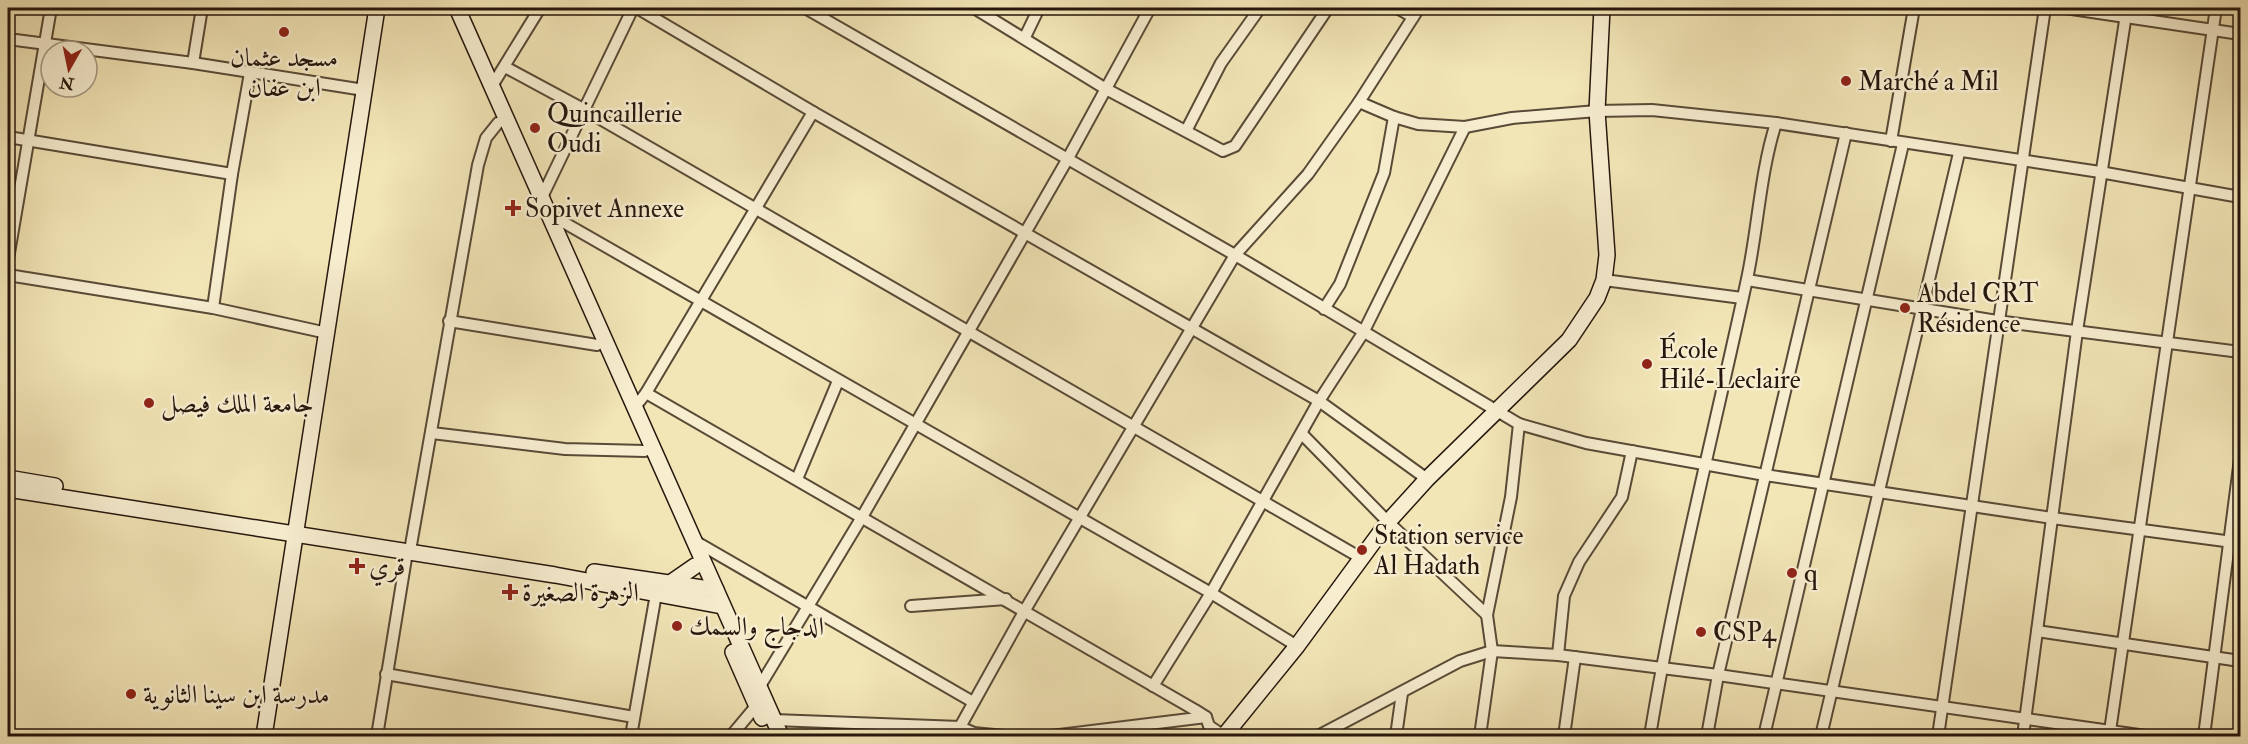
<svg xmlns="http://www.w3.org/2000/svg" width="2248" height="744" font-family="'IM FELL Double Pica',Amiri,serif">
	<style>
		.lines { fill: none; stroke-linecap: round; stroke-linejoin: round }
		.street-casing { stroke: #594a37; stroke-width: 14 }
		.secondary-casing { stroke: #26160d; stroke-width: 18 }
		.street { stroke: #f7eed0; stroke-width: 10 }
		.secondary { stroke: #f7eed0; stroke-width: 15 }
		.poi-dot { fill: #8f2418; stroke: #f7eed0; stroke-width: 2 }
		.labels { text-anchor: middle; stroke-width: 5; stroke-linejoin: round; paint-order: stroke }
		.poi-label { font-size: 26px; fill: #26160d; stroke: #f7eed0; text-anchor: start }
	</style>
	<rect width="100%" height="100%" fill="#f2e5b6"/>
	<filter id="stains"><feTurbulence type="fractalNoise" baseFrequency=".00333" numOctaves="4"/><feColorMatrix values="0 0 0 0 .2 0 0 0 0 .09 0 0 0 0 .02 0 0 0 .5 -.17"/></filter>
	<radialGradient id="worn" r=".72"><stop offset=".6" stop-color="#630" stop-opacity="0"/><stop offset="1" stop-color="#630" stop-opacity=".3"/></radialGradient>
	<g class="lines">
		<defs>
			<g id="street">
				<polyline points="637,8 813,112 1319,401 1427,479"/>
				<polyline points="805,8 1235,255 1519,424 1586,443 1765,475 2052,518 2240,543"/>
				<polyline points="974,8 1106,89 1223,151 1235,146 1328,8"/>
				<polyline points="1397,8 1413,17"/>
				<polyline points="2065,8 2240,34"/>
				<polyline points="1025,37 1039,8"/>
				<polyline points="8,39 193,63 364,90"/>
				<polyline points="193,63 202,8"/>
				<polyline points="505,67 583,109 1361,558"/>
				<polyline points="492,86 540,8"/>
				<polyline points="1359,102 1394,117 1418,124 1465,127 1512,118 1597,111 1652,110 1776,123 2100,172 2240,197"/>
				<polyline points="1186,131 1221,63 1260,8"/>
				<polyline points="8,137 232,174"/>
				<polyline points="1891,141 1914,8"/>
				<polyline points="542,197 633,8"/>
				<polyline points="549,214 1211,593 1297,646"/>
				<polyline points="8,259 51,8"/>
				<polyline points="8,275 213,308 327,333"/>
				<polyline points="1604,280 1742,298"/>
				<polyline points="1747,280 1997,321 2240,352"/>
				<polyline points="213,308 232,174 250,73"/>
				<polyline points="1324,309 1340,284 1384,173 1394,117"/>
				<polyline points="449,321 597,345"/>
				<polyline points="646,393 1195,710 1206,717 1209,726 1224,736"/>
				<polyline points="635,407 646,393 813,112"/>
				<polyline points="432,433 565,449 645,451"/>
				<polyline points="1302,434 1388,522 1487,615"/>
				<polyline points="797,479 838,381"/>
				<polyline points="693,540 973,702"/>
				<polyline points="411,545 478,165 486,138 498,123"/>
				<polyline points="911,606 1006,599"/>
				<polyline points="2037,631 2240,661"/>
				<polyline points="1558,655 1564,596 1579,562 1622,497 1632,451"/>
				<polyline points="386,674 634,717"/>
				<polyline points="760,686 862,517 1067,160 1150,8"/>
				<polyline points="1153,686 1211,593 1319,401 1363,333 1465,127"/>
				<polyline points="774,720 960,727 974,733 1004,736"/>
				<polyline points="960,727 1025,610 1235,255 1308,174 1359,102 1419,8"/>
				<polyline points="2110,731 2216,8"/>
				<polyline points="377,736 407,552"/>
				<polyline points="631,736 656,594"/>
				<polyline points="731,736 757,705"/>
				<polyline points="1051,736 1206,717"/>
				<polyline points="1318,736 1460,661 1492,651 1558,655 1718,675 2146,736"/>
				<polyline points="1396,736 1402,693"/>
				<polyline points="1480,736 1492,651 1487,615 1511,497 1519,424"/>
				<polyline points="1564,736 1575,657"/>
				<path d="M1650 736C1675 583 1714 432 1747 279 1758 228 1760 173 1776 123"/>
				<polyline points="1707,736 1718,675 1846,133"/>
				<polyline points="1764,736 1903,144"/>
				<polyline points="1821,736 1959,153"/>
				<polyline points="1938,736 2045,8"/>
				<polyline points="2023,736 2077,331 2127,8"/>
				<polyline points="2204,736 2240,459"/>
			</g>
			<g id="secondary">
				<polyline points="457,8 781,736"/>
				<polyline points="8,478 55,486"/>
				<polyline points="8,489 555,575 722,606"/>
				<polyline points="594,572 716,590"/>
				<polyline points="669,584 695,566"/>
				<polyline points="733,652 762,718"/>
				<polyline points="264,736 377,8"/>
				<polyline points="1224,736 1297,646 1388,522 1427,479 1569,340 1597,298 1604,280 1607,255 1597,111 1602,8"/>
			</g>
		</defs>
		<use href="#street" class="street-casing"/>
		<use href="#secondary" class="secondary-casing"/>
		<use href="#street" class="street"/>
		<use href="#secondary" class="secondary"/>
	</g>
	<g class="poi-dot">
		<circle cx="284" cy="32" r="6"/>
		<circle cx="1846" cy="81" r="6"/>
		<circle cx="535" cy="128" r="6"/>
		<path d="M510 199h6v6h6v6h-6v6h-6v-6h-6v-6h6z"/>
		<circle cx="1905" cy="308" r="6"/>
		<circle cx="1647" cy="364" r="6"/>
		<circle cx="149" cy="403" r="6"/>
		<circle cx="1362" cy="550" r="6"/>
		<path d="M354 557h6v6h6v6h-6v6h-6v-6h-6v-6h6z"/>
		<circle cx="1792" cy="573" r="6"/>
		<path d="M507 583h6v6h6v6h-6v6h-6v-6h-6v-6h6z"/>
		<circle cx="677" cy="626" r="6"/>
		<circle cx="1701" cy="632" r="6"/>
		<circle cx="131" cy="694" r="6"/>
	</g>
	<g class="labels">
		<g class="poi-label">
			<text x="284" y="66" text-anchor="middle">مسجد عثمان<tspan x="284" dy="30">ابن عفان</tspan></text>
			<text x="1858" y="90">Marché a Mil</text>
			<text x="547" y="122">Quincaillerie<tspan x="547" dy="30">Oudi</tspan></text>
			<text x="525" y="217">Sopivet Annexe</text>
			<text x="1917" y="302">Abdel CRT<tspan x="1917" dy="30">Résidence</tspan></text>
			<text x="1659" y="358">École<tspan x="1659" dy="30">Hilé-Leclaire</tspan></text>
			<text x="161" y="412">جامعة الملك فيصل</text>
			<text x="1374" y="544">Station service<tspan x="1374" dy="30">Al Hadath</tspan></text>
			<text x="369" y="575">قري</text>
			<text x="1804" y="582">q</text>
			<text x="522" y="601">الزهرة الصغيرة</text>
			<text x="689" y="635">الدجاج والسمك</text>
			<text x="1713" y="641">CSP4</text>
			<text x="143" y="703">مدرسة ابن سينا الثانوية</text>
		</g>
	</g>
	<rect width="2248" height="744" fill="none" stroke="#f2e5b6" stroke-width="30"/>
	<rect x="9" y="9" width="2230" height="726" fill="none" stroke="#26160d" stroke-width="3"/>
	<rect x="15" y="15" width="2218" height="714" fill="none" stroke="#26160d" stroke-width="1.5"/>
	<g transform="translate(69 69) rotate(189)"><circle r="28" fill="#f7eed0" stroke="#a39882" stroke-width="1.5"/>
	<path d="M0-4.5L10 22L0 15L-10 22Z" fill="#8f2418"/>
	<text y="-9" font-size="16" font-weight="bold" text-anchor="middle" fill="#26160d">N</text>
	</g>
	<rect width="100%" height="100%" filter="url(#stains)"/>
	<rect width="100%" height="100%" fill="url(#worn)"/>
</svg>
